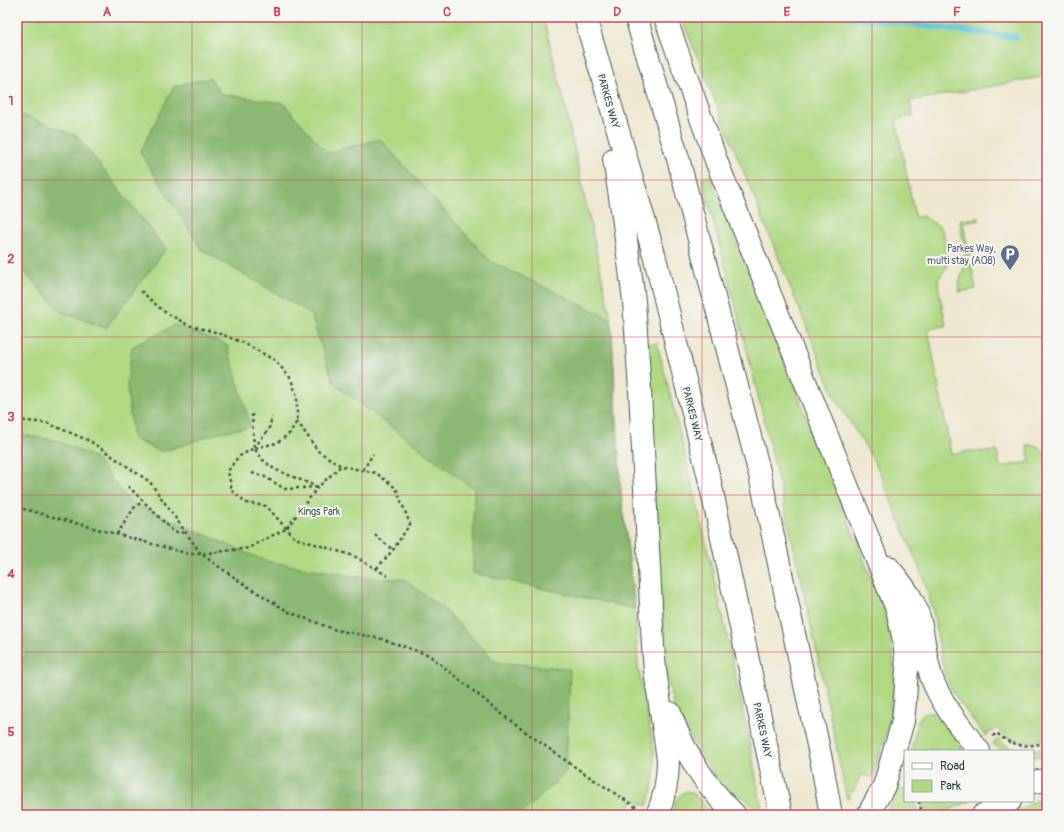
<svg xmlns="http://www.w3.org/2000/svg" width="1064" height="832" font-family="Pangolin,sans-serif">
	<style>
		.green { fill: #b0d984; stroke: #688b5c }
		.forest { fill: #8cb972; stroke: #567b53 }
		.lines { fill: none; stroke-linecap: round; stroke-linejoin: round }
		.stream { stroke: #61c8de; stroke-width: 6 }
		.minor-casing { stroke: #3e564b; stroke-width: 24 }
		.major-casing { stroke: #3e564b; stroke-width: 24 }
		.path { stroke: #3e564b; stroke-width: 2.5; stroke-dasharray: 3 3; stroke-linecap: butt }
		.minor { stroke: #fff; stroke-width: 22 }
		.major { stroke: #fff; stroke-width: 22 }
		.grid { fill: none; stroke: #d1495b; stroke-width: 1; stroke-opacity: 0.55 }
		.labels { text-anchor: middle; stroke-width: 4; stroke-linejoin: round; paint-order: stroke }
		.street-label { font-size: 10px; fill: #1f3d34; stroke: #f6f6f2 }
		.service-label { font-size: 10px; fill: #4e5e75; stroke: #f6f6f2; text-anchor: end }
		.park-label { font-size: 10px; fill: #3c5c44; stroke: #f6f6f2 }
		.neatline { fill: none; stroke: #d1495b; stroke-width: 1.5 }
		.grid-label { font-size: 13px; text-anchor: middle; font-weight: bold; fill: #d1495b }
	</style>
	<rect width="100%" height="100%" fill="#f6f6f2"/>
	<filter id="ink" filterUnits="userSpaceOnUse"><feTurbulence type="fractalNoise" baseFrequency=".025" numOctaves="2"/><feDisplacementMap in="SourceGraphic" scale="8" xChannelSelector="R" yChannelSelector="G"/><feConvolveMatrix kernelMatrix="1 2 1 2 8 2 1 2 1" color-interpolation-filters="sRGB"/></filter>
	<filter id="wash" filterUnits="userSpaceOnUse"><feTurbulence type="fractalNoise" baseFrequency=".012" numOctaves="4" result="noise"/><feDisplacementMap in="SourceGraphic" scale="16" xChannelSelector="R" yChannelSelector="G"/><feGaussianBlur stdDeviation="0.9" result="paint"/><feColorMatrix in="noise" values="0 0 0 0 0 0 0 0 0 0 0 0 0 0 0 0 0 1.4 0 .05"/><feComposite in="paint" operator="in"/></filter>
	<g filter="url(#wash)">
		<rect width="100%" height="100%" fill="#efe7cf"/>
		<g class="green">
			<path d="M17 17H543L563 97 611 319 621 493 635 609 638 666 654 750C656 770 654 787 647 806L634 800 625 815H17Z"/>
			<path d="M681 17H1047V76L910 101 913 116 896 120 915 217 923 216 940 227 944 234 948 263 947 267 939 278 938 285 946 326 928 329 951 454 969 451 984 452 997 451 1000 467 1030 462 1027 445C1040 444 1042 449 1047 460V738C1035 742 1021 745 1009 738 1004 735 1000 731 996 728L985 736 958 700 949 685 943 667 933 611 923 577 878 469 867 449 846 416 834 395Z"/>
			<path d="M710 176 876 590C886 615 892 641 894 668 895 678 893 688 892 698 889 726 882 752 872 778L861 774 855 788 847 800C806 591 758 384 702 179Z"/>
			<path d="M977 218H979L980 220 963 223 976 289 959 292C957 280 965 272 965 261 966 248 961 235 960 222L961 220Z"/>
			<path d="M657 343C697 499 734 656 763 815L754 808 742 796 733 803 722 790 674 709 668 681 665 655 659 576 648 344Z"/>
			<polygon points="926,713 934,713 941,719 964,751 911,751 918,721 922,715"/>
			<path d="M998 739C1012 752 1029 752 1047 747V754L1033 757V751H1003L993 744Z"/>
			<polygon points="905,789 905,801 915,801 917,815 889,815 889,808 897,790"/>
			<path d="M687 791 694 794 710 811 686 815H671C675 806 676 794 687 791Z"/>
			<polygon points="1047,795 1047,815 1009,815"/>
			<path d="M923 801H970C956 807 940 815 925 815Z"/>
		</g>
		<g class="forest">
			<polygon points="210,78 221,94 283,103 327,153 380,139 490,261 611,319 621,492 635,609 473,573 474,489 334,384 310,313 202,250 140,152 174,86"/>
			<polygon points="17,116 25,116 77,136 166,249 106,328 61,312 17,264"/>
			<polygon points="175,325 227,345 251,427 221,432 162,452 133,439 127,386 132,347"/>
			<polygon points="17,434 58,441 95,458 130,502 265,561 366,578 404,579 448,613 496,662 570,669 566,772 520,815 17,815 17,674 27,648 17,645"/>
		</g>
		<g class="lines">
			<polyline class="stream" points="850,17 1016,37"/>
		</g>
	</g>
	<g filter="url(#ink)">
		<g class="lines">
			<defs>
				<polyline id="minor" points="983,815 1010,801"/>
				<g id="major">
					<polyline points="585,17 654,254 673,331 710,482 781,815"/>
					<polyline points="636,17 679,162 760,475 822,764 831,815"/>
					<polyline points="665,17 717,163 890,592 897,609 904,641 907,668 905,701 903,721 899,735 884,786 868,815"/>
					<path d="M614 159 623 216 634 301 640 391 653 646 655 670 668 760C668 780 665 797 657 815"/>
					<path d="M888 567C897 578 907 589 913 602 925 626 923 654 932 679 942 705 962 729 979 751"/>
					<path d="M670 713C683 751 706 786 735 815"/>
					<polyline points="1033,782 1047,780"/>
				</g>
			</defs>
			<use href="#minor" class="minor-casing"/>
			<use href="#major" class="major-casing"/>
			<g class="path">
				<polyline points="141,291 163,311 188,325 215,332 244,343 276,361 291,379 297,397 297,421 290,433 277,443 254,448 238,457 228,471 232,491 247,503 266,506 295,538 354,556 388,576"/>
				<polyline points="252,414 254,448 263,460 274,469 318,487"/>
				<polyline points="17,420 47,423 90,441 150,482 201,554 245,585 289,612 336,630 382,639 429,655 513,723 582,772 636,807"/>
				<polyline points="297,421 318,451 341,466 376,473 396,488 410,524 393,550 376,569"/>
				<polyline points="254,448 269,429 272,417"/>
				<polyline points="363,470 373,454"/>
				<polyline points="252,473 265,477 285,489 316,487"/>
				<polyline points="128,486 174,532 186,533"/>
				<polyline points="17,509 24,509 189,554 201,554 249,548 263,540 286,529 318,487 341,466"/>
				<polyline points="117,534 134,508 143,501"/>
				<polyline points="375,535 393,550"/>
				<path d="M993 736 997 733C1011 747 1028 748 1047 742"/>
				<polyline points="919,801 922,815"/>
				<polyline points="630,815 636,807 637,808"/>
			</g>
			<use href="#minor" class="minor"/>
			<use href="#major" class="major"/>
		</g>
	</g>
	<path class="grid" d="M192 17V815M362 17V815M532 17V815M702 17V815M872 17V815M17 180H1047M17 337H1047M17 495H1047M17 652H1047"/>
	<defs>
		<symbol id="parking-pin" viewBox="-11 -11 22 30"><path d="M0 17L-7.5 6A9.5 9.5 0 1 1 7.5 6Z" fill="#5c6f8a" stroke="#f6f6f2"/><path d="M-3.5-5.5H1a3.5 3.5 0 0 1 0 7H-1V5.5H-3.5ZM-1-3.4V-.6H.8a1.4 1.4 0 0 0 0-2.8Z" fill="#fff"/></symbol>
	</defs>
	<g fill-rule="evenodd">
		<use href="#parking-pin" x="999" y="243" width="22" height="30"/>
	</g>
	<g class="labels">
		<g class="street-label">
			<text transform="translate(609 101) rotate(74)" y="4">PARKES WAY</text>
			<text transform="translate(693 414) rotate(76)" y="4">PARKES WAY</text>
			<text transform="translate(763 730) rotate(78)" y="4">PARKES WAY</text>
		</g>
		<g class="service-label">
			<text x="996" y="252">Parkes Way,<tspan x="996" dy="12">multi stay (A08)</tspan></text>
		</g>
		<g class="park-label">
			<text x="319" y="515">Kings Park</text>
		</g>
	</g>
	<rect width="1064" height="832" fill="none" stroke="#f6f6f2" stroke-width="44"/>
	<rect x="904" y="750" width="130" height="52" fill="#f6f6f2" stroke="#a0aca6"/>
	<rect x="912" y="763" width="20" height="6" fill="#ffffff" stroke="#a0aca6"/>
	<text x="940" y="770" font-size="12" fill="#1f3d34">Road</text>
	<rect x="912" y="780" width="20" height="12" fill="#b0d984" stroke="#a0aca6"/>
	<text x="940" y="790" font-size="12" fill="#1f3d34">Park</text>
	<rect x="22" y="22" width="1020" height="788" class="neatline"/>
	<g class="grid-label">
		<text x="107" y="16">A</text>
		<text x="277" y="16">B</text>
		<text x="447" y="16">C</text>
		<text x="617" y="16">D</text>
		<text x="787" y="16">E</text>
		<text x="957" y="16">F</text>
		<text x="11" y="105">1</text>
		<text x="11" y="263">2</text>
		<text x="11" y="421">3</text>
		<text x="11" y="578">4</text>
		<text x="11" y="736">5</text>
	</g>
</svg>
